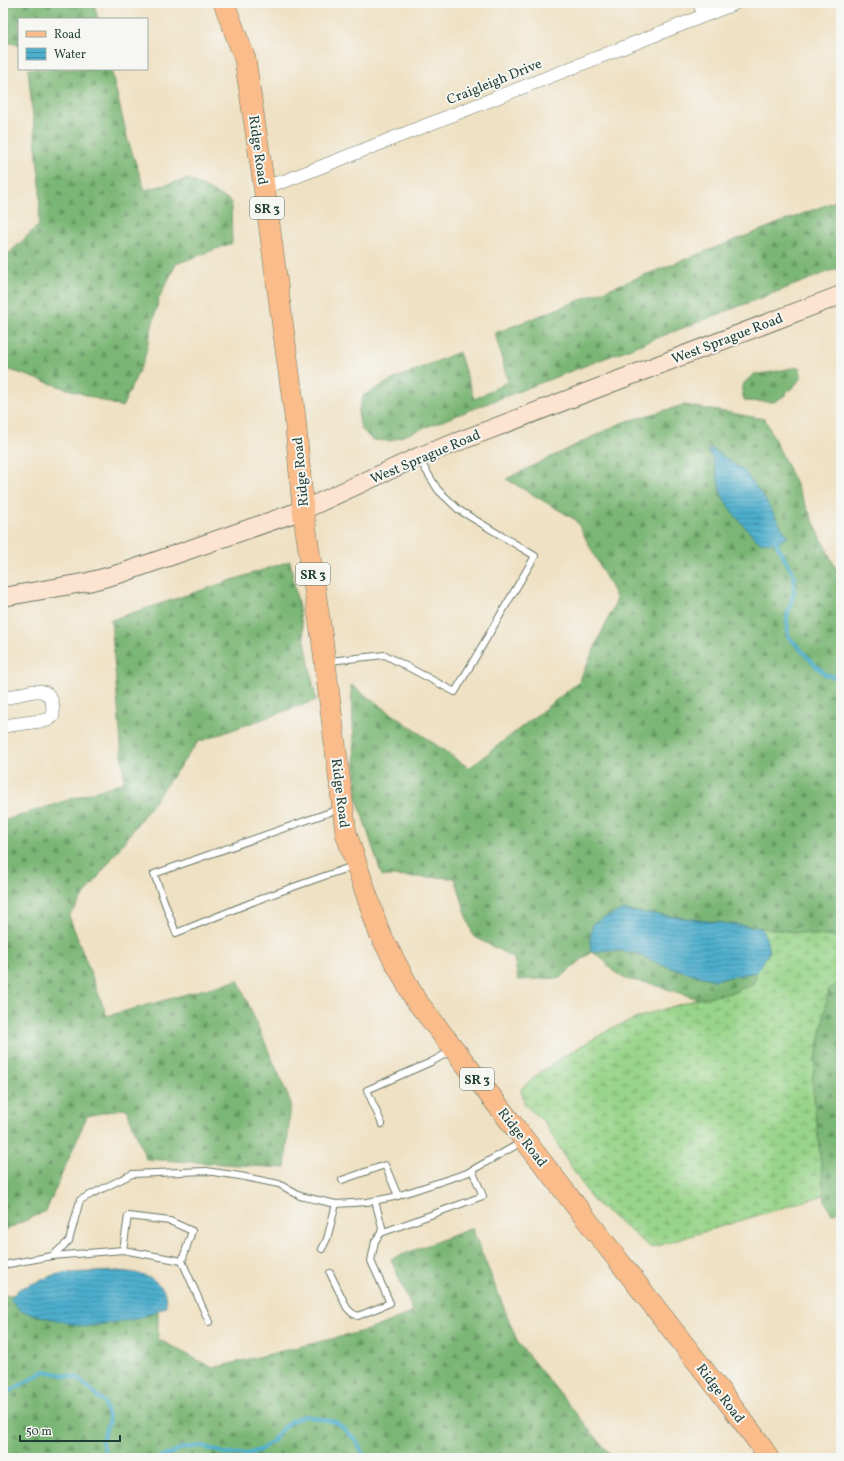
<svg xmlns="http://www.w3.org/2000/svg" width="844" height="1461" font-family="Vollkorn,serif">
	<style>
		.forest { fill: url(#forest-firs); stroke: #4c7a54 }
		.wetland { fill: url(#wetland-marsh); stroke: #5c885e }
		.water { fill: url(#water-rules); stroke: #367680 }
		.lines { fill: none; stroke-linecap: round; stroke-linejoin: round }
		.stream { stroke: #4eaecd; stroke-width: 4 }
		.lane-casing { stroke: #687666; stroke-width: 8 }
		.street-casing { stroke: #687666; stroke-width: 14 }
		.secondary-casing { stroke: #687666; stroke-width: 20 }
		.primary-casing { stroke: #687666; stroke-width: 22 }
		.lane { stroke: #fff; stroke-width: 6 }
		.street { stroke: #fff; stroke-width: 13 }
		.secondary { stroke: #fde4d0; stroke-width: 18 }
		.primary { stroke: #f9bc8a; stroke-width: 21 }
		.labels { text-anchor: middle; stroke-width: 4; stroke-linejoin: round; paint-order: stroke }
		.shield { fill: #f6f6f2; stroke: #60746d; stroke-width: 1 }
		.shield-label { font-size: 13px; font-weight: bold; fill: #1f3d34 }
		.street-label { font-size: 14px; fill: #1f3d34; stroke: #f6f6f2 }
	</style>
	<defs>
		<pattern id="forest-firs" width="22" height="20" patternUnits="userSpaceOnUse"><rect width="22" height="20" fill="#7ab675"/><path d="M5 1l3.5 6h-7zM16 11l3.5 6h-7z" fill="#639561"/></pattern>
		<pattern id="wetland-marsh" width="20" height="14" patternUnits="userSpaceOnUse"><rect width="20" height="14" fill="#98d489"/><path d="M1 5h8M5 5V1M11 12h8M15 12V8" fill="none" stroke="#7bad71"/></pattern>
		<pattern id="water-rules" width="6" height="5" patternUnits="userSpaceOnUse"><rect width="6" height="5" fill="#4eaecd"/><path d="M0 2.5h6" fill="none" stroke="#408fa7"/></pattern>
	</defs>
	<rect width="100%" height="100%" fill="#f6f6f2"/>
	<filter id="ink" filterUnits="userSpaceOnUse"><feTurbulence type="fractalNoise" baseFrequency=".025" numOctaves="2"/><feDisplacementMap in="SourceGraphic" scale="8" xChannelSelector="R" yChannelSelector="G"/><feConvolveMatrix kernelMatrix="1 2 1 2 8 2 1 2 1" color-interpolation-filters="sRGB"/></filter>
	<filter id="wash" filterUnits="userSpaceOnUse"><feTurbulence type="fractalNoise" baseFrequency=".012" numOctaves="4" result="noise"/><feDisplacementMap in="SourceGraphic" scale="16" xChannelSelector="R" yChannelSelector="G"/><feGaussianBlur stdDeviation="0.9" result="paint"/><feColorMatrix in="noise" values="0 0 0 0 0 0 0 0 0 0 0 0 0 0 0 0 0 1.4 0 .05"/><feComposite in="paint" operator="in"/></filter>
	<g filter="url(#wash)">
		<rect width="100%" height="100%" fill="#efe1c3"/>
		<g class="forest">
			<polygon points="3,3 94,3 98,19 19,19 19,45 3,41"/>
			<polygon points="28,69 111,69 128,141 145,190 188,179 231,201 232,243 176,264 159,298 144,360 122,407 7,369 3,371 3,259 39,225 40,185"/>
			<polygon points="841,199 841,267 390,441 372,440 361,429 358,412 363,396 394,379 459,352 474,399 508,382 495,333"/>
			<path d="M799 367 801 373V379L784 396 774 402 745 401 742 393V385L754 374C769 374 783 369 799 367Z"/>
			<polygon points="684,405 765,419 841,580 841,938 622,910 591,951 608,950 633,952 662,965 714,980 757,972 753,985 731,993 698,999 648,983 625,979 613,971 601,957 591,952 560,978 518,980 514,958 473,936 455,878 382,876 357,799 351,685 469,768 579,682 617,599 576,520 506,479 621,423"/>
			<polygon points="290,561 316,700 198,742 69,916 107,1016 238,980 291,1103 285,1168 146,1159 126,1108 87,1116 46,1211 3,1231 3,1102 10,1099 3,1078 3,821 124,782 111,620"/>
			<polygon points="841,982 841,1210 832,1214 825,1201 812,1081 829,988"/>
			<polygon points="472,1228 518,1343 613,1458 3,1458 3,1296 129,1280 158,1297 158,1339 213,1368 368,1330 413,1312 391,1259"/>
		</g>
		<polygon class="wetland" points="761,928 841,938 841,982 829,988 812,1080 824,1195 651,1248 592,1200 543,1121 525,1105 521,1089 542,1071 569,1053 614,1027 651,1013 698,999 731,993 753,985 757,972 769,952 766,938"/>
		<g class="water">
			<path d="M710 448 714 450 744 471 763 496 787 536 779 543 759 542C748 531 728 509 722 495 716 480 718 465 708 451Z"/>
			<polygon points="622,910 761,928 766,938 769,952 757,972 714,980 662,965 633,952 608,950 591,952 590,940 593,923"/>
			<path d="M118 1271C134 1272 153 1275 163 1289 166 1293 166 1302 166 1307L136 1319 83 1327 21 1311 10 1299 19 1289 54 1275 63 1273Z"/>
		</g>
		<g class="lines">
			<g class="stream">
				<polyline points="776,543 794,576 794,591 787,617 788,636 816,666 826,675 841,678"/>
				<polyline points="3,1395 45,1371 78,1378 104,1402 109,1420 102,1441 106,1456 110,1458"/>
				<polyline points="159,1458 183,1448 202,1446 227,1454 247,1454 260,1450 272,1441 281,1430 291,1421 305,1416 336,1422 356,1440 363,1454 368,1458"/>
			</g>
		</g>
	</g>
	<g filter="url(#ink)">
		<g class="lines">
			<defs>
				<g id="lane">
					<polyline points="329,661 385,655 455,692 535,556 459,510 438,490 419,459"/>
					<polyline points="339,809 154,874 176,933 265,897 353,866"/>
					<polyline points="382,1124 367,1090 431,1062 451,1051"/>
					<polyline points="342,1180 385,1165 398,1196"/>
					<polyline points="381,1233 483,1196 472,1170"/>
					<polyline points="322,1249 327,1239 336,1204"/>
					<polyline points="123,1250 128,1216 170,1221 192,1231 182,1261"/>
					<polyline points="52,1256 123,1250 182,1261 209,1322"/>
					<polyline points="3,1265 52,1256 69,1241 80,1200 132,1174 206,1171 240,1176 279,1184 300,1196 336,1204 367,1202 394,1197 467,1173 522,1142"/>
					<polyline points="330,1273 347,1308 352,1313 358,1316 390,1303 371,1261 375,1241 381,1233 382,1227 375,1201"/>
				</g>
				<g id="street">
					<polyline points="699,3 705,15"/>
					<polyline points="264,186 285,181 736,3"/>
					<path d="M3 699C27 693 55 678 53 716L48 720 3 726"/>
				</g>
				<polyline id="secondary" points="3,597 88,582 122,573 303,510 418,457 841,295"/>
				<polyline id="primary" points="224,3 245,59 264,186 295,417 303,510 322,638 346,833 379,932 415,999 720,1391 760,1444 768,1458"/>
			</defs>
			<use href="#lane" class="lane-casing"/>
			<use href="#street" class="street-casing"/>
			<use href="#secondary" class="secondary-casing"/>
			<use href="#primary" class="primary-casing"/>
			<use href="#lane" class="lane"/>
			<use href="#street" class="street"/>
			<use href="#secondary" class="secondary"/>
			<use href="#primary" class="primary"/>
		</g>
	</g>
	<g class="labels">
		<g class="shield">
			<rect x="250" y="197" width="34" height="22" rx="3"/>
			<rect x="296" y="563" width="34" height="22" rx="3"/>
			<rect x="460" y="1068" width="34" height="22" rx="3"/>
		</g>
		<g class="shield-label">
			<text x="267" y="213">SR 3</text>
			<text x="313" y="579">SR 3</text>
			<text x="477" y="1084">SR 3</text>
		</g>
		<g class="street-label">
			<text transform="translate(494 81) rotate(-22)" y="5">Craigleigh Drive</text>
			<text transform="translate(259 150) rotate(82)" y="5">Ridge Road</text>
			<text transform="translate(727 338) rotate(-21)" y="5">West Sprague Road</text>
			<text transform="translate(425 456) rotate(-23)" y="5">West Sprague Road</text>
			<text transform="translate(300 472) rotate(-95)" y="5">Ridge Road</text>
			<text transform="translate(341 793) rotate(83)" y="5">Ridge Road</text>
			<text transform="translate(523 1137) rotate(52)" y="5">Ridge Road</text>
			<text transform="translate(721 1393) rotate(53)" y="5">Ridge Road</text>
		</g>
	</g>
	<rect width="844" height="1461" fill="none" stroke="#f6f6f2" stroke-width="16"/>
	<rect x="18" y="18" width="130" height="52" fill="#f6f6f2" stroke="#a0aca6"/>
	<rect x="26" y="31" width="20" height="6" fill="#f9bc8a" stroke="#a0aca6"/>
	<text x="54" y="38" font-size="12" fill="#1f3d34">Road</text>
	<rect x="26" y="48" width="20" height="12" fill="url(#water-rules)" stroke="#a0aca6"/>
	<text x="54" y="58" font-size="12" fill="#1f3d34">Water</text>
	<path d="M20 1435v6h100v-6" fill="none" stroke="#1f3d34" stroke-width="2"/>
	<text x="26" y="1435" font-size="12" fill="#1f3d34" stroke="#f6f6f2" stroke-width="3" paint-order="stroke">50 m</text>
</svg>
